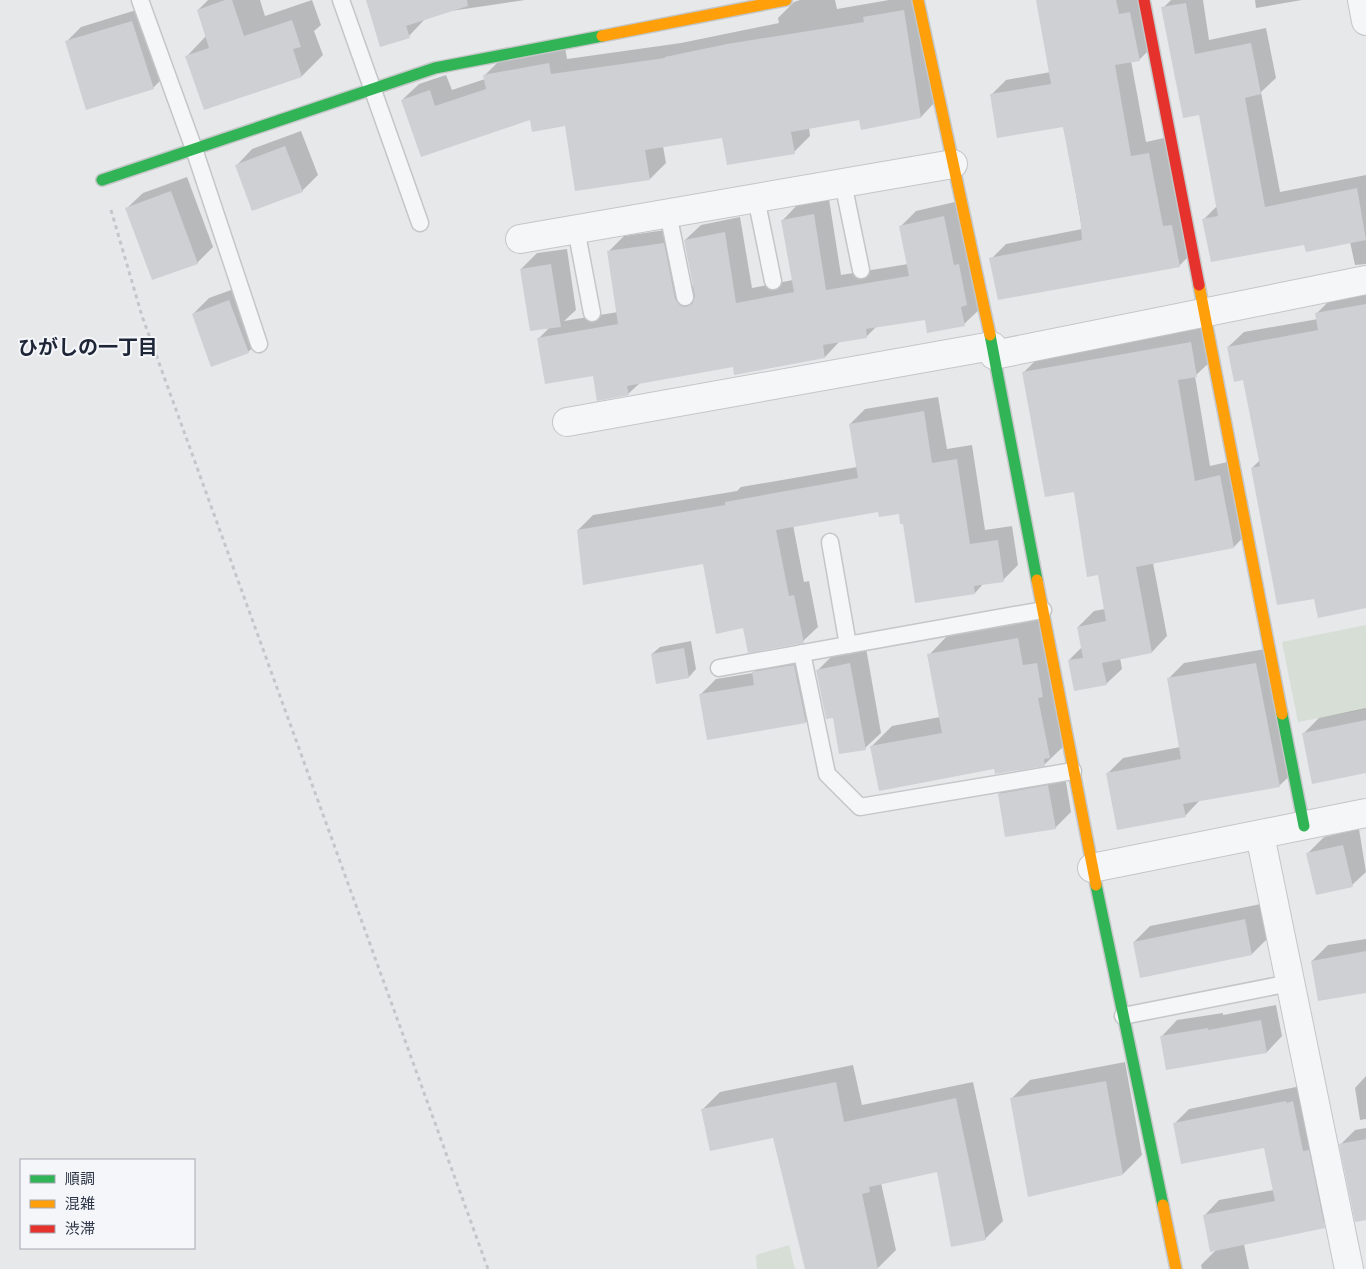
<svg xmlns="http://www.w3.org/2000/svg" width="1366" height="1269" font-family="Signika,'Noto Sans JP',sans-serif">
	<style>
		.green { fill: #d6ded6 }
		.shadow { fill: #0003 }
		.building { fill: #ced0d3 }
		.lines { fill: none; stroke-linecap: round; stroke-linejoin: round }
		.lane-casing { stroke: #c4c6c8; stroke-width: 19 }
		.street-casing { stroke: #c4c6c8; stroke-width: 30 }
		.fast-casing { stroke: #c4c6c8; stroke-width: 14 }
		.slow-casing { stroke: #c4c6c8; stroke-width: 14 }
		.jam-casing { stroke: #c4c6c8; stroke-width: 14 }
		.path { stroke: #c5c6ca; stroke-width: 3; stroke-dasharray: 4 4; stroke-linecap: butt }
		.lane { stroke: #f5f6f7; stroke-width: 16 }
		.street { stroke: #f5f6f7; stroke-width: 28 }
		.fast { stroke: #30b455; stroke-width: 11 }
		.slow { stroke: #ff9f0a; stroke-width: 11 }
		.jam { stroke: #e5322d; stroke-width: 11 }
		.labels { text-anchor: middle; stroke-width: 4; stroke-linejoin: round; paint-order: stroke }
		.neighbourhood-label { font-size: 20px; font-weight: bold; fill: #1d2536; stroke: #f4f6f9 }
	</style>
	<rect width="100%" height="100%" fill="#e6e8ea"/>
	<g class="green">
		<polygon points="1366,625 1366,709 1298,722 1282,642"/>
		<polygon points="789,1245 795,1269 757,1269 756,1255"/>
	</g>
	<g class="shadow">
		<polygon points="208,0 260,0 265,16 312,0 321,25 314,31 323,55 302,76 205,109 187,56 206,36 198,10"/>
		<polygon points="367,0 525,0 444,12 425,19 409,36"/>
		<polygon points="800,0 835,0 837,9 889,0 921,0 937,100 921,117 862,128 860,119 809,128 810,136 794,152 723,136 663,146 666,163 650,179 566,125 531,118 422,156 402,100 419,84 446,75 452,90 485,79 485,75 501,59 565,47 567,59 681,43 779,23 778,18 794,2"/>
		<polygon points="1037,0 1146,0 1154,45 1139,60 1131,61 1146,142 1164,138 1194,251 1179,266 991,259 1006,244 1082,229 1064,125 991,95 1006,80 1051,72"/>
		<polygon points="1171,0 1203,0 1209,40 1266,28 1276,78 1261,92 1280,192 1366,175 1366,264 1355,265 1350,242 1305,243 1204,219 1218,205 1200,114 1163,8"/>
		<polygon points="1255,0 1302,0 1256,8"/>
		<polygon points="146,7 167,74 153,88 66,42 81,27"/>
		<polygon points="301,131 318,175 302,191 237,165 252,149"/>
		<polygon points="187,177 213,247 197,263 127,208 143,193"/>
		<polygon points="829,199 841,275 908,264 901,226 916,211 959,201 980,309 964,324 926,319 877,326 866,337 840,341 825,357 735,374 734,366 640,383 628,394 538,339 550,327 521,269 537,253 567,249 576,310 564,321 618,312 608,252 624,236 679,228 691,284 695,288 685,240 701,225 740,217 752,288 793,280 783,220 798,204"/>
		<polygon points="245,285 264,337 248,352 193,314 209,298"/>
		<polygon points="1366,292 1366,606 1315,598 1252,468 1260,460 1244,378 1228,347 1244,332 1318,319 1317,313 1332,298"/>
		<polygon points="1206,327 1212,360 1195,376 1210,466 1236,460 1249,531 1234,547 1153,563 1167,636 1152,652 1120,658 1122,669 1106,684 1069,660 1082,647 1078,627 1094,611 1105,609 1099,574 1075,491 1023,373 1039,357"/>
		<polygon points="938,397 947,449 972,445 985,530 1012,526 1018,565 1003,580 984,583 975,593 904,522 900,513 879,510 793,525 804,582 809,581 818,627 803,641 744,627 704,563 578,530 593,515 737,491 741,487 857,467 850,424 865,409"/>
		<polygon points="1038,618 1066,744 1045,764 995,767 871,747 892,726 940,717 929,655 949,634"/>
		<polygon points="691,641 696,669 689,677 652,654 660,647"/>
		<polygon points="866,648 881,733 865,748 834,717 817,671 833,655"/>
		<polygon points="1271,648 1296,770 1280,785 1201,799 1185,816 1107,774 1123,758 1180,747 1168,679 1184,663"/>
		<polygon points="810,650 821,706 806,722 700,695 716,679 753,673 769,657"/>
		<polygon points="1366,708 1366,772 1303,734 1319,718"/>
		<polygon points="1064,770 1071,812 1055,828 999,794 1015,778"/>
		<polygon points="1359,829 1366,872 1352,885 1308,853 1324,837"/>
		<polygon points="1261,904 1268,938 1252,954 1134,942 1150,926"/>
		<polygon points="1366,939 1366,991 1312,961 1328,945"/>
		<polygon points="1276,1005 1282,1036 1267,1052 1162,1036 1177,1020 1223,1013 1223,1015"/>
		<polygon points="1125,1062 1142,1155 1123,1174 1011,1099 1030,1080"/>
		<polygon points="853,1065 862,1105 973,1082 1003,1221 985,1239 938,1170 881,1183 896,1250 878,1268 806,1269 774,1137 703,1109 720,1092"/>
		<polygon points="1366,1076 1366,1119 1360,1120 1355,1088"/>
		<polygon points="1301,1086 1338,1209 1323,1224 1244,1244 1249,1269 1202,1269 1201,1265 1217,1249 1204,1216 1219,1200 1274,1190 1265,1146 1174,1124 1189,1109"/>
		<polygon points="1366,1128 1366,1215 1341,1144 1355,1130"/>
	</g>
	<g class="building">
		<polygon points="225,0 232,0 244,36 292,20 301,47 293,49 302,77 204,110 185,56 209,48 197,10"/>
		<polygon points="366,0 467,0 468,6 406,26 410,38 380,47"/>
		<polygon points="1036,0 1116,0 1119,14 1130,12 1140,61 1115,65 1131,156 1149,153 1163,226 1172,225 1180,267 998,300 989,258 1082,240 1080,215 1063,127 997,138 990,94 1051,84"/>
		<polygon points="1186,3 1195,54 1251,43 1261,94 1245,98 1265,207 1357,188 1366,240 1306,252 1304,245 1211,262 1202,219 1218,216 1199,115 1183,118 1161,7"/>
		<polygon points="904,10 921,118 861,130 859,120 791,132 795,154 727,165 722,138 645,150 650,180 575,191 565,126 532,132 530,120 421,157 401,100 430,90 435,106 486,89 483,75 549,63 551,74 665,58 665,57 727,44 864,22 863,17"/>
		<polygon points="132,21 154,89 86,110 65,41"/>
		<polygon points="285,146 303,192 252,211 235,165"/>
		<polygon points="171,191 198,264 152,280 125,208"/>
		<polygon points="814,214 826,290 909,276 899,226 944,216 954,265 959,264 967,305 961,307 965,326 927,333 925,320 866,329 867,338 823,345 825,358 734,375 733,367 627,386 629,395 597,401 593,376 545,384 537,338 618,324 607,251 664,243 675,299 681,306 686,307 692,304 695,296 684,240 725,232 736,303 794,292 781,220"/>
		<polygon points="551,264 561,327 530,331 520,269"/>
		<polygon points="229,300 249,353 211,367 192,314"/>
		<polygon points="1366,304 1366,608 1318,618 1314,599 1277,605 1251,468 1260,466 1243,380 1234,382 1227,347 1318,330 1315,313"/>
		<polygon points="1191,342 1197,377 1178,380 1195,481 1220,475 1234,548 1136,567 1152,653 1102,663 1107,685 1074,691 1068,660 1083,658 1077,627 1106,621 1098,575 1087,577 1074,492 1045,497 1022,372"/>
		<polygon points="924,411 932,463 957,459 970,544 998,540 1004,582 974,586 975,594 915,603 903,524 900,524 899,514 879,517 878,512 776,530 789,596 794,595 804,643 748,653 743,628 716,634 703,564 583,585 577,530 725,505 725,502 858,478 849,424"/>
		<polygon points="1018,638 1023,665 1037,663 1043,697 1038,698 1050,758 1044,759 1045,766 995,774 994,769 879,791 870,746 942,733 927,654"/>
		<polygon points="684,648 689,678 656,684 651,654"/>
		<polygon points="850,663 866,750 839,754 833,718 826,719 816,670"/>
		<polygon points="1256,663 1280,787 1183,804 1186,817 1117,830 1106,773 1181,759 1167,678"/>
		<polygon points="794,665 806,723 707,740 699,694 754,685 752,672"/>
		<polygon points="1366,720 1366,773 1312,784 1302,733"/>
		<polygon points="1048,785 1056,829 1005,837 998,794"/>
		<polygon points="1343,845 1353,887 1316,895 1306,853"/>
		<polygon points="1245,919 1252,955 1140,978 1133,942"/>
		<polygon points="1366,951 1366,993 1318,1001 1311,961"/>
		<polygon points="1261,1020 1267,1053 1166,1070 1160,1036 1208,1028 1208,1030"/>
		<polygon points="1106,1081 1123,1175 1028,1197 1010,1098"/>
		<polygon points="836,1082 844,1122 956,1098 986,1240 951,1247 937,1172 869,1187 870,1192 862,1194 878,1269 805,1269 773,1138 710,1151 701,1109"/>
		<polygon points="1286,1101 1287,1103 1293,1101 1303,1151 1309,1150 1325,1228 1210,1252 1203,1215 1275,1201 1264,1148 1181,1164 1173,1123"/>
		<polygon points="1366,1139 1366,1220 1355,1222 1339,1144"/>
	</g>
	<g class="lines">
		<defs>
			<g id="lane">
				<polyline points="140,0 194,149 259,344"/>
				<polyline points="341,0 420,223"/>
				<polyline points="843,183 861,270"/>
				<polyline points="756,198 773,281"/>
				<polyline points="668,213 685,297"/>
				<polyline points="576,229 592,313"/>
				<polyline points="830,542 848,645"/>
				<polyline points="802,653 827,774 860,807 1073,771"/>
				<polyline points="719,668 1043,610"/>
				<polyline points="1123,1016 1290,983"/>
			</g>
			<g id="street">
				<polyline points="1362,0 1366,21"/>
				<polyline points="520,239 953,164"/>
				<polyline points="994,355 1366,280"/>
				<polyline points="567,422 992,346"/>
				<polyline points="1260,835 1349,1269"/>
				<polyline points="1092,868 1366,813"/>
			</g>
			<g id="fast">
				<polyline points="102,180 435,68 602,36"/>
				<polyline points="990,335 1037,580"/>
				<polyline points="1282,714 1304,826"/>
				<polyline points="1096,885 1163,1205"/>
			</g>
			<g id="slow">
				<polyline points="918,0 990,335"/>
				<polyline points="602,36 786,0"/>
				<polyline points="1199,285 1282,714"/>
				<polyline points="1037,580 1096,885"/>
				<polyline points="1163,1205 1176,1269"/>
			</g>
			<polyline id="jam" points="1144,0 1199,285"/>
		</defs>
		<use href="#lane" class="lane-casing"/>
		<use href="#street" class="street-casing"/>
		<use href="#fast" class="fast-casing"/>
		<use href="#slow" class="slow-casing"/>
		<use href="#jam" class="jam-casing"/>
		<polyline class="path" points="111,210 142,316 488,1269"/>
		<use href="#lane" class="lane"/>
		<use href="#street" class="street"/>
		<use href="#fast" class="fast"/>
		<use href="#slow" class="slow"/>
		<use href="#jam" class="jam"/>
	</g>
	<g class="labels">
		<g class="neighbourhood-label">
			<text x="88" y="354">ひがしの一丁目</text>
		</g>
	</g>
	<rect x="20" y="1159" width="175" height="90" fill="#f4f6f9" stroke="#a4a8b1"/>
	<rect x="30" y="1175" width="25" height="8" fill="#30b455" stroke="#a4a8b1"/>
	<text x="65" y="1184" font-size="15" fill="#2b3445">順調</text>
	<rect x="30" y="1200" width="25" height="8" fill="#ff9f0a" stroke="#a4a8b1"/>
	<text x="65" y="1209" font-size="15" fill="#2b3445">混雑</text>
	<rect x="30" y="1225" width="25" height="8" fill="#e5322d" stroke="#a4a8b1"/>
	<text x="65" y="1234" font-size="15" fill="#2b3445">渋滞</text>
</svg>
